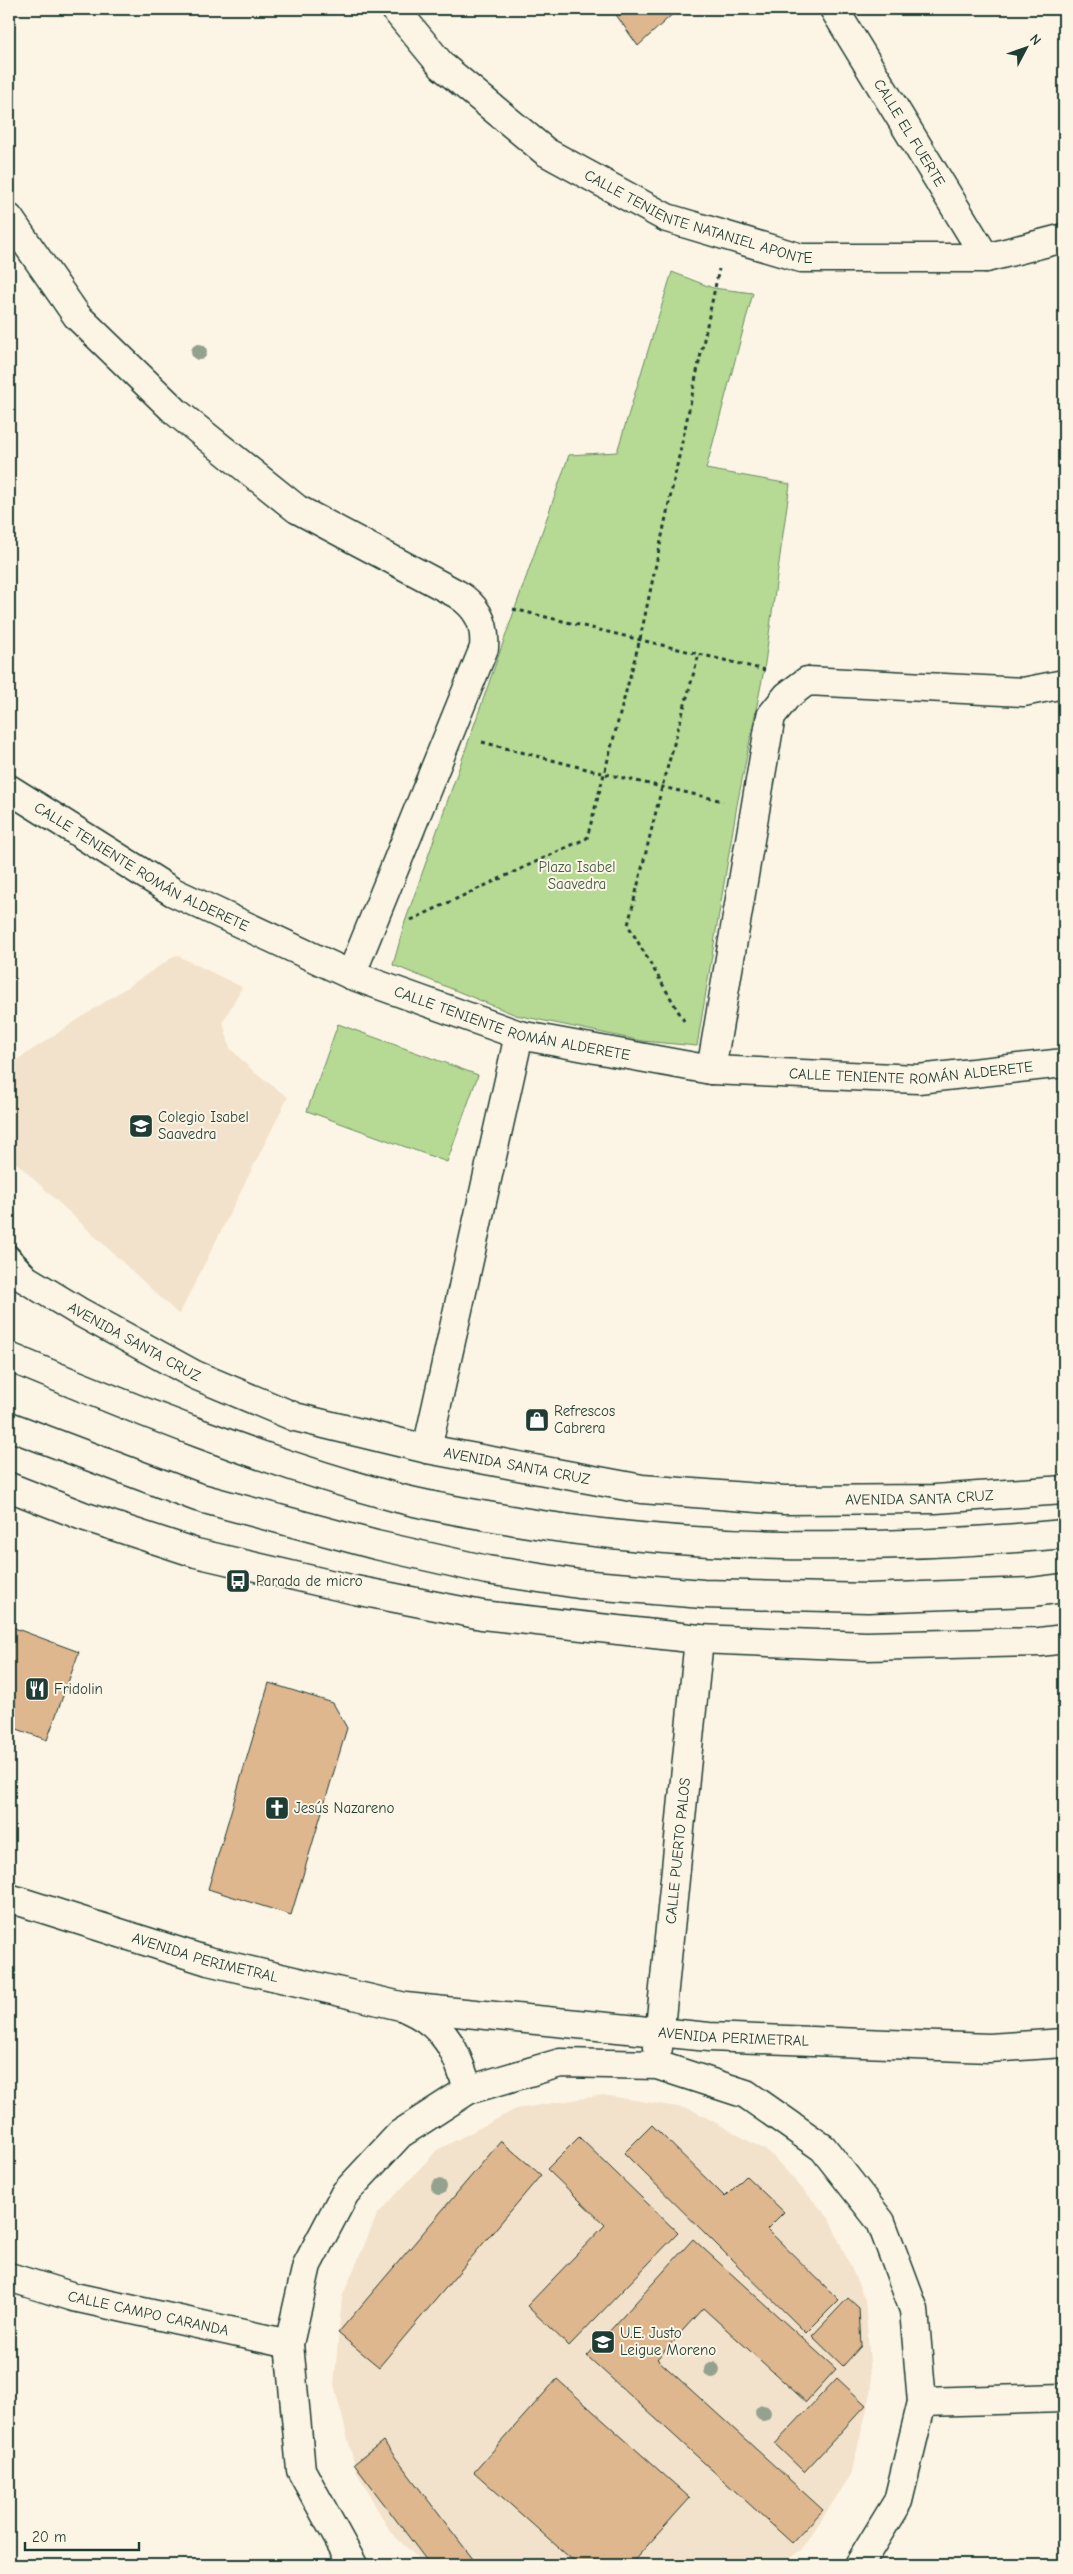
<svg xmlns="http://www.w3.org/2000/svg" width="1073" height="2574" font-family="'Comic Neue',sans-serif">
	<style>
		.built { fill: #f3e2cb }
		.green { fill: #b6d994; stroke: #6a8b64 }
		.building { fill: #deb78f; stroke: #1f3d34 }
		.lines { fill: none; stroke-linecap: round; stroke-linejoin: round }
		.service-casing { stroke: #1f3d34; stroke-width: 20 }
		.minor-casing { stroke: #1f3d34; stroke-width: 31 }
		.primary-casing { stroke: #1f3d34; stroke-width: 31 }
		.path { stroke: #1f3d34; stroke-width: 3; stroke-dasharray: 4 4; stroke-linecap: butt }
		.service { stroke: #fcf5e5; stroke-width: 16 }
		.minor { stroke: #fcf5e5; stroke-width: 28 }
		.primary { stroke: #fcf5e5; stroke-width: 28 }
		.tree { fill: #93a18e }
		.labels { text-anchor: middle; stroke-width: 4; stroke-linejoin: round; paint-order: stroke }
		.street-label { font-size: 15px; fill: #1f3d34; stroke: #fcf5e5 }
		.park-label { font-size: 15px; fill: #3d5c47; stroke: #fcf5e5 }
		.poi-label { font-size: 15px; fill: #1f3d34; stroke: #fcf5e5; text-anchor: start }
	</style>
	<rect width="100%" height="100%" fill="#fcf5e5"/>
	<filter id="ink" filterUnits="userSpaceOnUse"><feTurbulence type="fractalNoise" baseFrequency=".02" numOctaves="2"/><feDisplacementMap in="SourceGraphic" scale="10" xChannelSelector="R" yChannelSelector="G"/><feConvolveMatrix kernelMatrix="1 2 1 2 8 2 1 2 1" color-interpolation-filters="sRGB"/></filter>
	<g filter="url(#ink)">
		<g class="built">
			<polygon points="176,955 242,987 223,1022 230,1048 255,1073 288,1097 179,1315 9,1156 9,1065"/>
			<polygon points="603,2095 691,2109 769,2152 829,2218 865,2299 872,2389 851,2475 802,2549 781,2565 425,2565 391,2533 356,2471 334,2385 342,2297 377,2215 437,2150 516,2109"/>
		</g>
		<g class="green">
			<polygon points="672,272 713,288 753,293 706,469 790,484 764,670 737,805 697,1046 642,1041 516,1015 393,965 405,922 569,455 617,452"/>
			<polygon points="338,1024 478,1075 447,1162 307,1111"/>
		</g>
		<g class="building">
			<polygon points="612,9 678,9 638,46"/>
			<polygon points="9,1626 79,1652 47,1740 9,1726"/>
			<polygon points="269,1683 333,1703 347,1728 291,1915 208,1889"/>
			<polygon points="652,2125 725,2197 746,2176 784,2212 767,2229 839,2300 806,2333 624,2153"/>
			<polygon points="579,2137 678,2233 569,2346 527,2306 605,2225 547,2169"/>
			<polygon points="501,2141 541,2175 379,2367 338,2333"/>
			<polygon points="693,2239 836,2369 806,2402 703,2308 657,2359 823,2510 792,2543 587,2356"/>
			<polygon points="848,2298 859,2308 861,2346 843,2366 812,2336"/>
			<polygon points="837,2378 866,2405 804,2472 775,2444"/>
			<polygon points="557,2379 690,2498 630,2565 578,2565 474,2472"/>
			<polygon points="383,2441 473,2559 465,2565 430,2565 354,2464"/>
		</g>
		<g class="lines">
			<defs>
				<polyline id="service" points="9,1253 27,1272"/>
				<g id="minor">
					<path id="s1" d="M395 9 442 66 546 152 667 218 801 258H986L1064 238"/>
					<path id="s2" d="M834 9 986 258"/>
					<path d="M9 218 77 316 176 412 297 509 457 594C478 607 486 624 484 648L351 975"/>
					<path id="s3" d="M9 789 173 892 351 975 519 1035 711 1070 918 1079 1064 1063"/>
					<polyline points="711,1070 771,716 787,696 807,681 1023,692 1064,684"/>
					<polyline points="427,1449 519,1035"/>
					<path id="s4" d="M9 1898 208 1961 405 2007 709 2037 989 2048 1064 2043"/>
					<path d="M408 2009C446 2026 457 2052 468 2090"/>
					<path id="s5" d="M658 2048 699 1639"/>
					<path id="s6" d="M9 2277 74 2297 289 2344"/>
					<polyline points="922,2402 1064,2398"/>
					<polyline points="353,2565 301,2470 289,2344 307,2265 345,2193 400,2134 468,2090 560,2063 657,2065 746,2094 823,2148 881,2222 914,2310 922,2402 898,2501 859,2565"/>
				</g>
				<g id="primary">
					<path id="s7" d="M9 1269 78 1311 195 1375 295 1417 427 1449 642 1489 784 1500 935 1499 1064 1490"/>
					<path d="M9 1357C136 1410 265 1462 398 1498 436 1508 477 1514 516 1521 697 1551 881 1551 1064 1534"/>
					<polyline points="9,1426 197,1497 376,1545 487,1570 579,1584 703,1594 868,1598 1032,1592 1064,1588"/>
					<polyline points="9,1487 83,1516 196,1553 355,1590 482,1615 699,1639 866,1646 1040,1642 1064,1639"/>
				</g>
			</defs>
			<use href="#service" class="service-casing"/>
			<use href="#minor" class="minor-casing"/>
			<use href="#primary" class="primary-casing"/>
			<g class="path">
				<polyline points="513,609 765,670"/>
				<polyline points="482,742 606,774 723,801"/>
				<polyline points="411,920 587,838 640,639 719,269"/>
				<polyline points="684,1021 628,925 662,787 699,654"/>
			</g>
			<use href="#service" class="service"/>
			<use href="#minor" class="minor"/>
			<use href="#primary" class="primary"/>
		</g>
		<g class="tree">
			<circle cx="199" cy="352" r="8"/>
			<circle cx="439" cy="2187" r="8"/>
			<circle cx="712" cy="2370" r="8"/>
			<circle cx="763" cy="2413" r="8"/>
		</g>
	</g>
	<defs>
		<symbol id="school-square" viewBox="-11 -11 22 22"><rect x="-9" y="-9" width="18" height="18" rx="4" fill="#1f3d34" stroke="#fcf5e5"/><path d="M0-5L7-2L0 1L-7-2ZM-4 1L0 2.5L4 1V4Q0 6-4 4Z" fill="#fff"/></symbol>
		<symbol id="shop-square" viewBox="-11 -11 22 22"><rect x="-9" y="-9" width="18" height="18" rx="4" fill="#1f3d34" stroke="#fcf5e5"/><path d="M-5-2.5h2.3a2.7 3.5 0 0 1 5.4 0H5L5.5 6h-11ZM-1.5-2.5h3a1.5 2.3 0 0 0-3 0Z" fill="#fff"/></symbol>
		<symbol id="bus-square" viewBox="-11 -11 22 22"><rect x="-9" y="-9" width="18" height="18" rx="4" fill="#1f3d34" stroke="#fcf5e5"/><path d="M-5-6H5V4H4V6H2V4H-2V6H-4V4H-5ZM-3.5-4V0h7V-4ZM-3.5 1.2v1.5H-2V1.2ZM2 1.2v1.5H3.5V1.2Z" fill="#fff"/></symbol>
		<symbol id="restaurant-square" viewBox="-11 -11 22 22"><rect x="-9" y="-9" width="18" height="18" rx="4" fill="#1f3d34" stroke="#fcf5e5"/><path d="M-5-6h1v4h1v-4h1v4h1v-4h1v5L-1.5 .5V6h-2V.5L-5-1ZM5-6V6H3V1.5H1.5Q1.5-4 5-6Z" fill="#fff"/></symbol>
		<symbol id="church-square" viewBox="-11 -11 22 22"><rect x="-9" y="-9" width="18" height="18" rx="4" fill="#1f3d34" stroke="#fcf5e5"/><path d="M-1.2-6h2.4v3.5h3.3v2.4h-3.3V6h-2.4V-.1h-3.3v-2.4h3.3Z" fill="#fff"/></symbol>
	</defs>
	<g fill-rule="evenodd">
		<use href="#school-square" x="127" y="1112" width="28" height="28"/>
		<use href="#shop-square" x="523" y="1406" width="28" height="28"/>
		<use href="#bus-square" x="224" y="1567" width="28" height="28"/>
		<use href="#restaurant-square" x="23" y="1675" width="28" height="28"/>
		<use href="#church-square" x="263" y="1794" width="28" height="28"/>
		<use href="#school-square" x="589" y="2328" width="28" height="28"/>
	</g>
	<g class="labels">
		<g class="street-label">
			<text dy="5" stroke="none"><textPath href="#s2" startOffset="145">CALLE EL FUERTE</textPath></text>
			<text dy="5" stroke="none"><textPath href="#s1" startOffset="376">CALLE TENIENTE NATANIEL APONTE</textPath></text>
			<text dy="5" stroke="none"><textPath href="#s3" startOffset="154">CALLE TENIENTE ROMÁN ALDERETE</textPath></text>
			<text dy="5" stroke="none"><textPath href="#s3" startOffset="559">CALLE TENIENTE ROMÁN ALDERETE</textPath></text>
			<text dy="5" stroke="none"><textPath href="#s3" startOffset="964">CALLE TENIENTE ROMÁN ALDERETE</textPath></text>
			<text dy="5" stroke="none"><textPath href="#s7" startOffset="145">AVENIDA SANTA CRUZ</textPath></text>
			<text dy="5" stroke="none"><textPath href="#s7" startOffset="550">AVENIDA SANTA CRUZ</textPath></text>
			<text dy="5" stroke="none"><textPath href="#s7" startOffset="955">AVENIDA SANTA CRUZ</textPath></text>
			<text dy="5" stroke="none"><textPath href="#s5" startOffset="198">CALLE PUERTO PALOS</textPath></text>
			<text dy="5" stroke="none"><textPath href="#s4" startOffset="205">AVENIDA PERIMETRAL</textPath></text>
			<text dy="5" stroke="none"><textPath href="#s4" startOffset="741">AVENIDA PERIMETRAL</textPath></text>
			<text dy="5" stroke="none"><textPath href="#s6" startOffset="144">CALLE CAMPO CARANDA</textPath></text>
		</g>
		<g class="park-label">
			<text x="577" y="872">Plaza Isabel<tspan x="577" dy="17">Saavedra</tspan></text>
		</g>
		<g class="poi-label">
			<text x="158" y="1122">Colegio Isabel<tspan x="158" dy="17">Saavedra</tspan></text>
			<text x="554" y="1416">Refrescos<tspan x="554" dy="17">Cabrera</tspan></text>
			<text x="256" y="1586">Parada de micro</text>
			<text x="54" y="1694">Fridolin</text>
			<text x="294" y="1813">Jesús Nazareno</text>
			<text x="620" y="2338">U.E. Justo<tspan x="620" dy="17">Leigue Moreno</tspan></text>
		</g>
	</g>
	<rect width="1073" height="2574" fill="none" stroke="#fcf5e5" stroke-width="30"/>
	<rect x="15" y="15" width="1043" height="2544" fill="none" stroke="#1f3d34" stroke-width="2" filter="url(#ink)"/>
	<g transform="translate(1026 48) rotate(49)" stroke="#fcf5e5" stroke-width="4" paint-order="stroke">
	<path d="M0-4L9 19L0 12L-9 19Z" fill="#1f3d34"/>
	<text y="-8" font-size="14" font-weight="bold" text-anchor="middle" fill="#1f3d34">N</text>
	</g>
	<path d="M25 2542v8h114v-8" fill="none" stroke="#1f3d34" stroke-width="2.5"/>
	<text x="32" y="2542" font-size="15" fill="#1f3d34" stroke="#fcf5e5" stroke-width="4" paint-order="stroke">20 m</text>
</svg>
